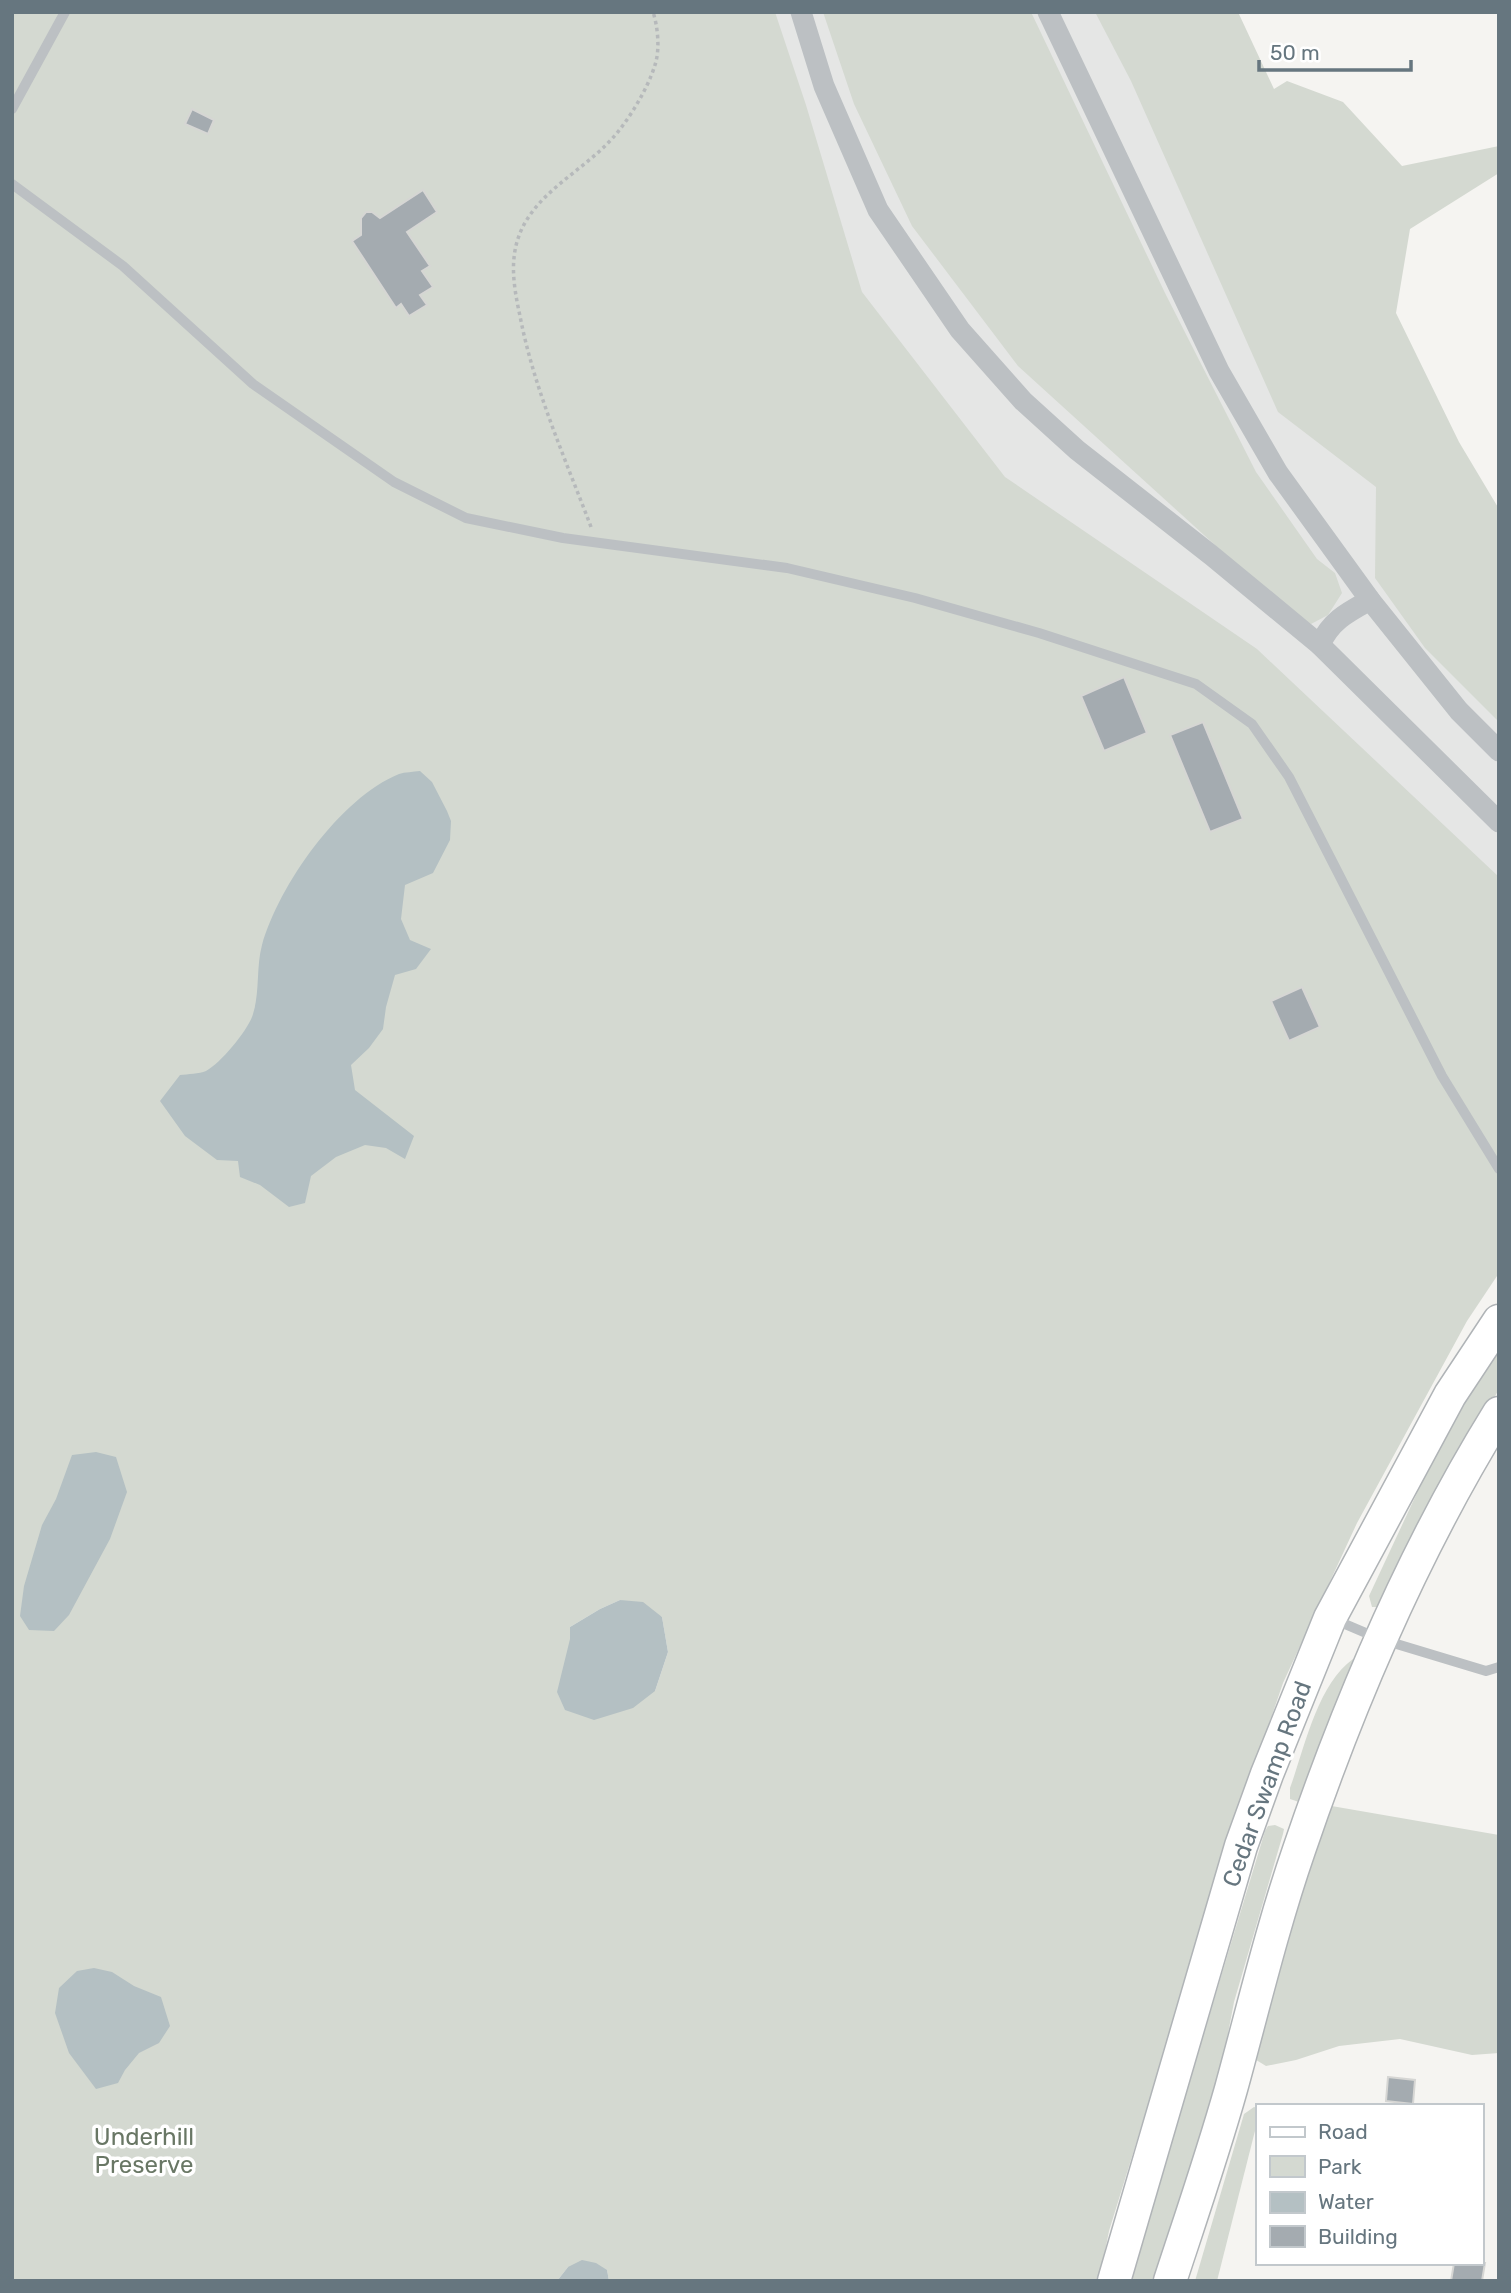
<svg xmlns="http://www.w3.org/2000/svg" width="1511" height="2293" font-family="Rubik,sans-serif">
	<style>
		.built { fill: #e5e6e5 }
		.green { fill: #d4d9d1; fill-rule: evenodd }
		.water { fill: #b4c0c3 }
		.building { fill: #a4abb0; stroke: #d6d6d4; stroke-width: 2 }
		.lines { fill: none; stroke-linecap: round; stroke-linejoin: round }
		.primary-casing { stroke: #b0b4b7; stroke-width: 35 }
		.path { stroke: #b6b9bb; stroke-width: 3.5; stroke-dasharray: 3.5 3.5; stroke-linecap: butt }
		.service { stroke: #bcc0c3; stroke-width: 10 }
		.minor { stroke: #bcc0c3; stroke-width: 21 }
		.primary { stroke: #fff; stroke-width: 32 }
		.labels { text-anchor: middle; stroke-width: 7; stroke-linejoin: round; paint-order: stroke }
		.street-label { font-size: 24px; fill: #66767f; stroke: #fff }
		.park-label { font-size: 24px; fill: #697765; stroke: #fff }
	</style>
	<rect width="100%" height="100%" fill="#f5f4f1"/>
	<polygon class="built" points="686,12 1222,12 1499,602 1499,988 1008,590"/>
	<g class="green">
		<path d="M12 12H775L806 105 862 292 1005 477 1257 649 1499 877V1273L1467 1321 1357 1523 1283 1683 1234 1826 1109 2231 1099 2281H609L607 2270 568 2267 557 2281H12ZM620 1600 662 1617 668 1652 655 1691 570 1639V1627L600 1609Z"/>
		<polygon points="823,12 1031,12 1165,293 1256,472 1317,559 1335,573 1342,593 1328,615 1311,624 1292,615 1018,366 912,226 854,104"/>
		<polygon points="1095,12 1238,12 1274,89 1287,81 1343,102 1402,166 1499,146 1499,173 1410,229 1396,313 1459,442 1499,509 1499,722 1425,648 1375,578 1376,487 1278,412 1131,81"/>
		<polygon points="1499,1337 1499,1389 1381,1607 1372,1607 1369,1596 1444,1435"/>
		<path d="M1353 1659 1358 1662 1303 1801 1299 1802 1290 1799V1788C1305 1747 1317 1685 1353 1659Z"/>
		<polygon points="1320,1804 1499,1835 1499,2053 1472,2055 1400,2039 1339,2046 1296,2060 1266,2066 1253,2058"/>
		<polygon points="1275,1825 1284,1829 1283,1834 1234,2002 1220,2075 1158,2281 1129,2281 1265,1831 1268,1826"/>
		<polygon points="1254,2107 1257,2108 1257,2123 1217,2281 1195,2281 1244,2114"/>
	</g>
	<g class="water">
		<path d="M420 771 432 782 447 811 451 821 450 840 433 873 405 885 401 919 410 940 431 949 416 969 395 975 386 1007 383 1029 369 1048 351 1065 355 1090 414 1136 405 1159 386 1148 365 1145 336 1157 311 1176 305 1203 289 1207 260 1185 240 1177 238 1161 217 1160 185 1136 160 1101 180 1075C188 1074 199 1074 206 1071 221 1063 249 1029 253 1014 260 992 256 967 262 945 279 885 340 798 399 774 405 772 413 772 420 771Z"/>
		<polygon points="96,1452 116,1457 127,1492 110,1539 69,1615 54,1631 29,1630 20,1616 24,1586 42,1525 56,1499 72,1455"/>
		<polygon points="620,1600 643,1602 662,1617 668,1652 655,1691 633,1708 594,1720 565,1710 557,1692 570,1639 570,1627 600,1609"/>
		<polygon points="94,1968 112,1972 134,1986 161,1997 170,2026 159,2043 139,2053 125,2070 118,2083 96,2089 69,2053 55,2013 59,1988 77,1971"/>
		<polygon points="582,2260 596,2263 607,2270 609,2281 557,2281 568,2267"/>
	</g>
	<g class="building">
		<polygon points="192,109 214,120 208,134 185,124"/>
		<polygon points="423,190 437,212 407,232 430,266 422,271 433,287 420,295 427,305 409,316 401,304 396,308 352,241 361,235 361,218 366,212 372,212 380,218"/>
		<polygon points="1124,677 1147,733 1104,751 1081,696"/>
		<polygon points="1203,722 1243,819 1210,832 1170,735"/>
		<polygon points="1302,987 1320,1027 1289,1041 1271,1001"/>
		<polygon points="1388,2077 1415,2080 1413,2104 1386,2101"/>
		<polygon points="1454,2263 1485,2263 1482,2281 1451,2281"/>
	</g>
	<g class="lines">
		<defs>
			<g id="primary">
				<polyline points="1114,2281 1241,1846 1267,1774 1330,1618 1450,1395 1499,1321"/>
				<path d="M1170 2281C1191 2217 1213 2153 1231 2089 1253 2009 1272 1928 1299 1850 1351 1697 1414 1550 1499 1413"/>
			</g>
		</defs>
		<use href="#primary" class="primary-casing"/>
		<path class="path" d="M591 527C565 458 534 389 520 316 516 298 512 276 514 258 519 203 570 180 605 146 625 127 647 91 655 65 660 50 658 27 653 12"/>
		<g class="service">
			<polyline points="12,109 65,12"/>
			<polyline points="12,184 123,266 253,384 394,482 466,518 563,538 787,568 915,598 1039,633 1196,684 1252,724 1289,777 1442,1076 1499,1169"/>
			<polyline points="1333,1619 1380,1639 1486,1671 1499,1667"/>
		</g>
		<g class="minor">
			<polyline points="801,12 824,86 878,210 960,330 1023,401 1077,450 1211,555 1320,645 1499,822"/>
			<polyline points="1048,12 1219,371 1278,473 1370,600 1459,711 1499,751"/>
			<path d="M1320 645C1330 621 1348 612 1370 600"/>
		</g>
		<use href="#primary" class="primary"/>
	</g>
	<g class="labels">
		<g class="street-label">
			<text transform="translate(1267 1784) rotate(-70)" y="8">Cedar Swamp Road</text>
		</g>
		<g class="park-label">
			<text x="144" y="2145">Underhill<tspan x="144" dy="28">Preserve</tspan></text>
		</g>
	</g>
	<rect width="1511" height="2293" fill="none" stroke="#66767f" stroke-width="28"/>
	<rect x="1256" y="2104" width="228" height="161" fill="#ffffff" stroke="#c2c8cc" stroke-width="2"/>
	<rect x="1270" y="2127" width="35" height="10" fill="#ffffff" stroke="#c2c8cc" stroke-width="2"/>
	<text x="1318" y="2139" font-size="21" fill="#66767f">Road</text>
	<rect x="1270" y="2156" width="35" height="21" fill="#d4d9d1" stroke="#c2c8cc" stroke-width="2"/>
	<text x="1318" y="2174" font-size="21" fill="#66767f">Park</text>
	<rect x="1270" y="2192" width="35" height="21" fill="#b4c0c3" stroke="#c2c8cc" stroke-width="2"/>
	<text x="1318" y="2209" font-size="21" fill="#66767f">Water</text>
	<rect x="1270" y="2226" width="35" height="21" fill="#a4abb0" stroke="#c2c8cc" stroke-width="2"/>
	<text x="1318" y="2244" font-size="21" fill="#66767f">Building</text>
	<path d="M1259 60v10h152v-10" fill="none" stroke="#66767f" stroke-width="3.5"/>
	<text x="1270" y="60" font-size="21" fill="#66767f" stroke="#ffffff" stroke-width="5" paint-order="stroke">50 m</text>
</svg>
